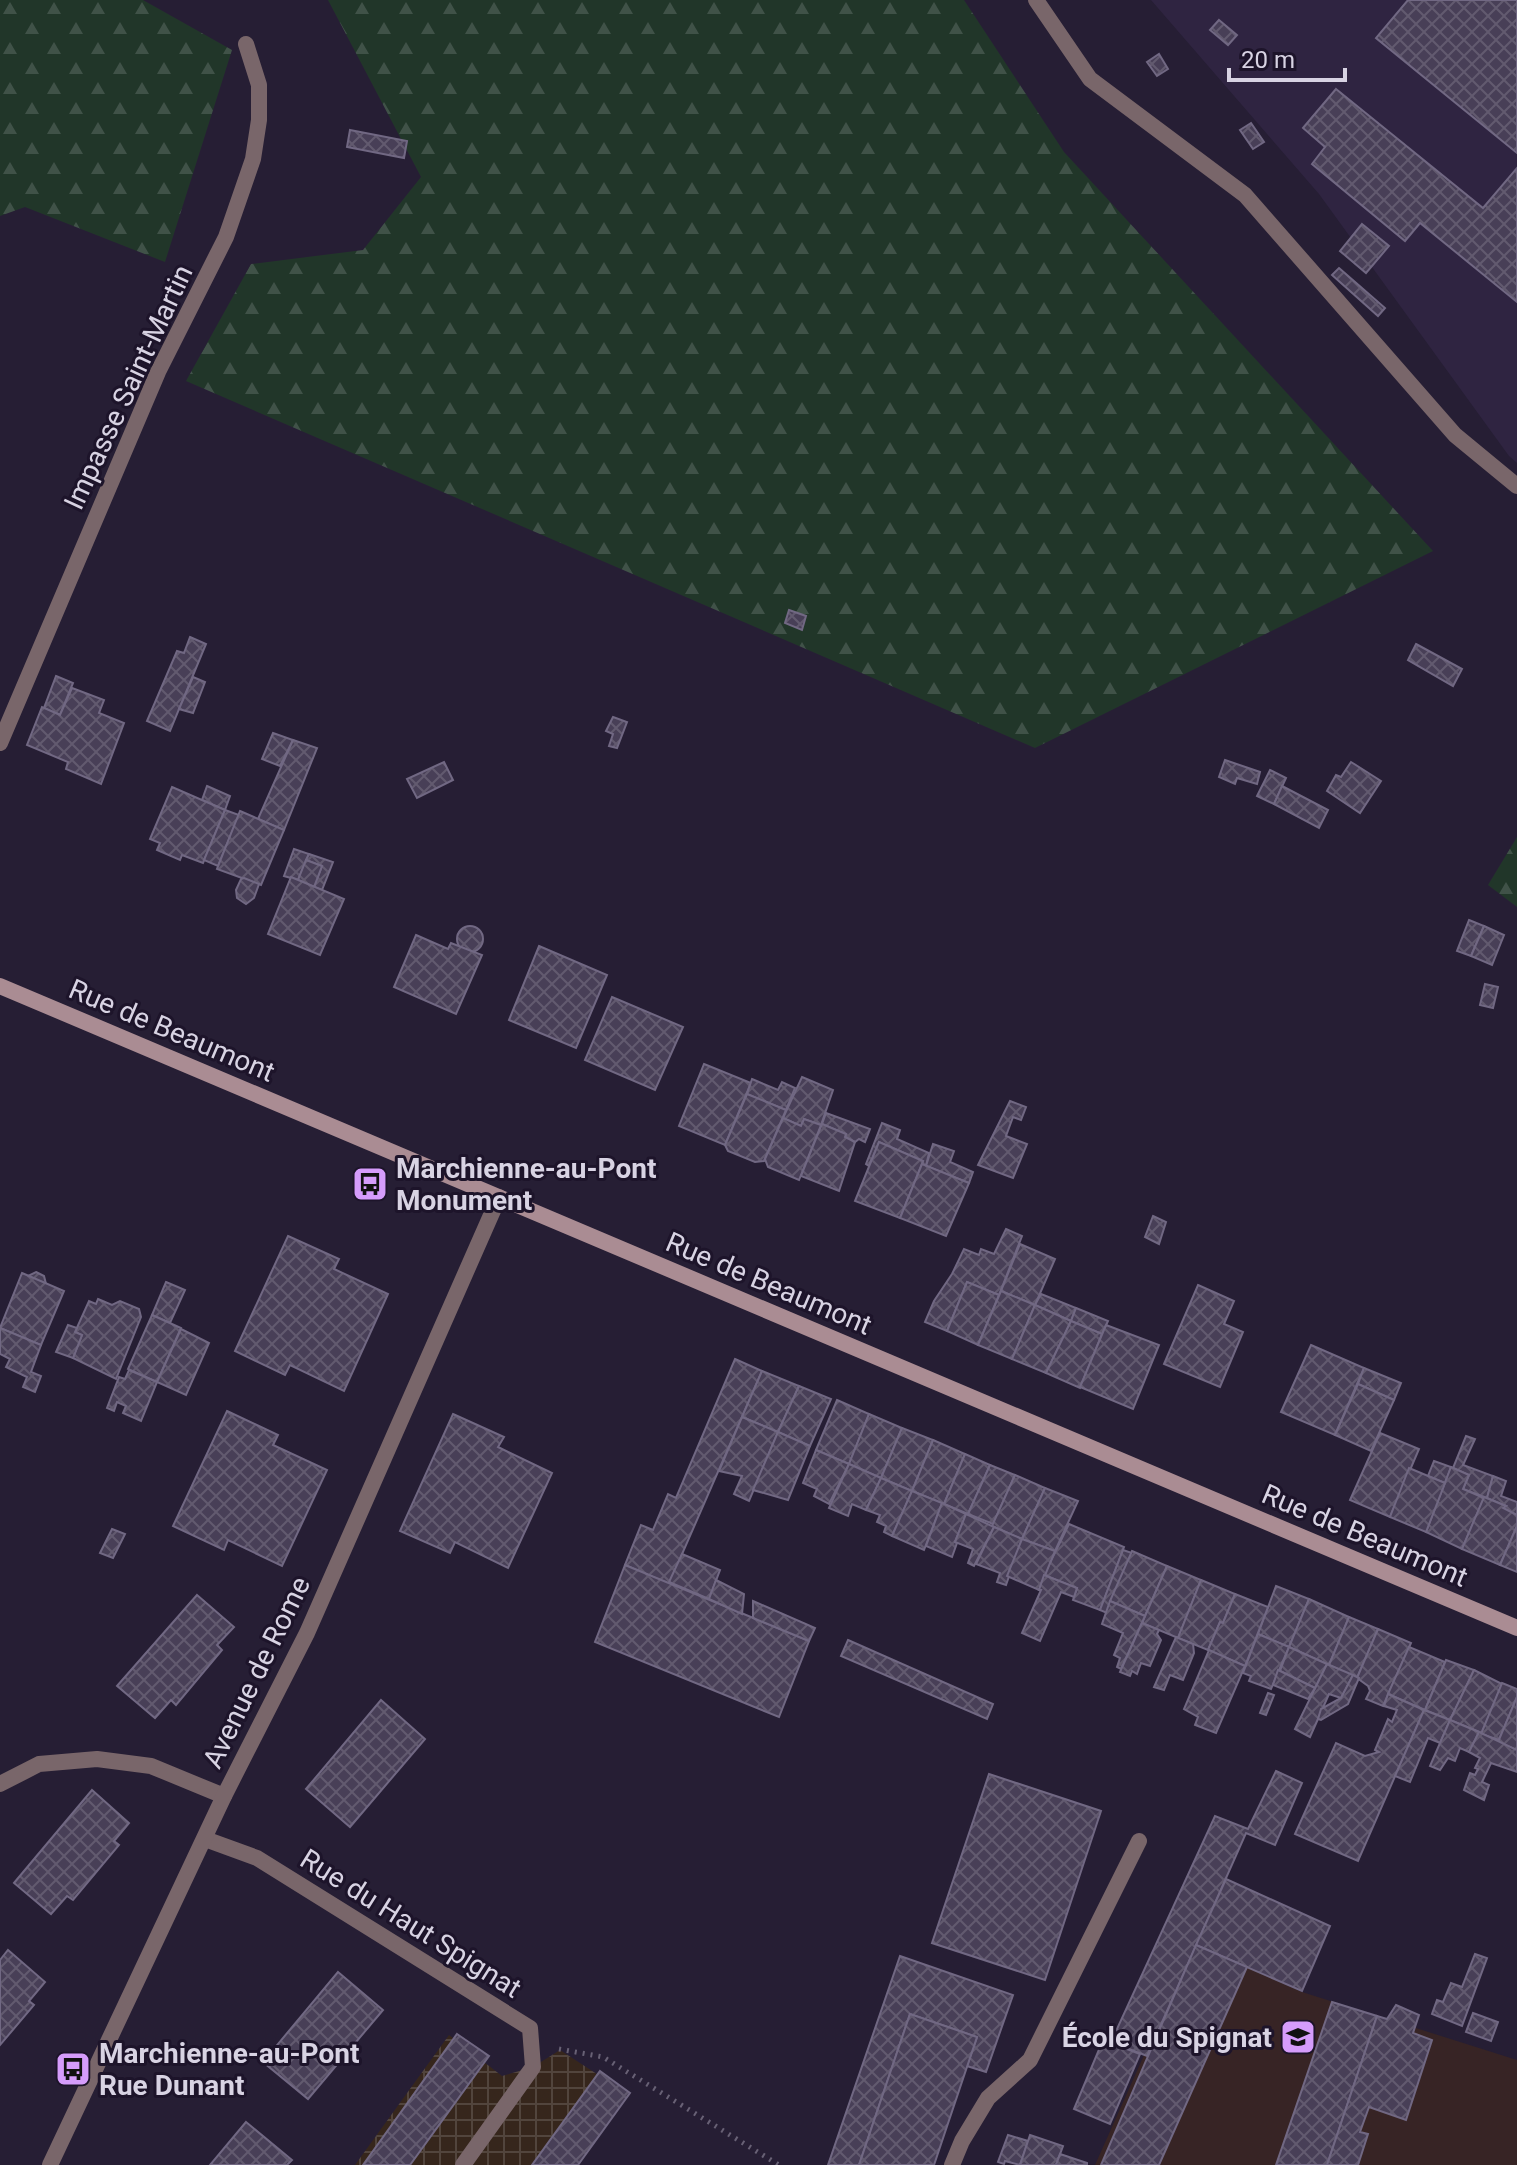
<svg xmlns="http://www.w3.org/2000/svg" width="1517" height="2165" font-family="Roboto,sans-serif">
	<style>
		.built { fill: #2f2441 }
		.industrial { fill: url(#industrial-grid) }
		.education { fill: #372425 }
		.forest { fill: url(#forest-firs) }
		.building { fill: url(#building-cross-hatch); stroke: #716883; stroke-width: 2 }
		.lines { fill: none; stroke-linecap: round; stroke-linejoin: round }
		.path { stroke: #686175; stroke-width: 5; stroke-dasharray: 2 6; stroke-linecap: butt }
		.lane { stroke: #79666a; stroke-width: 16 }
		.street { stroke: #79666a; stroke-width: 16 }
		.secondary { stroke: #aa8c93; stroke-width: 16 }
		.labels { text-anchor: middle; stroke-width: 6; stroke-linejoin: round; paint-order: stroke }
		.street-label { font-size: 28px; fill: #d8d3e3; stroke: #1d142a }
		.poi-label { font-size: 28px; font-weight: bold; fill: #d8d3e3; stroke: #1d142a; text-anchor: start }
	</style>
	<defs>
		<pattern id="industrial-grid" width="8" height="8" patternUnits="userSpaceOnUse" patternTransform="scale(2)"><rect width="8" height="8" fill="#36261c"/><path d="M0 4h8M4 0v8" fill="none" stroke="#52453d"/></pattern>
		<pattern id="forest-firs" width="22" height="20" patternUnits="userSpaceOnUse" patternTransform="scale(2)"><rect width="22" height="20" fill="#213629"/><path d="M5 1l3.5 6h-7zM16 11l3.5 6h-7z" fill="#405248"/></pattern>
		<pattern id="building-cross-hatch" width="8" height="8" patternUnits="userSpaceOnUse" patternTransform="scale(2)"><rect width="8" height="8" fill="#483f57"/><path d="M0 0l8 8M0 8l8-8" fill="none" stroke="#625a6f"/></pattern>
	</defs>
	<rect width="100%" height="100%" fill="#261e34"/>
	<polygon class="built" points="1151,0 1517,0 1517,463 1509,456 1319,194"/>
	<polygon class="industrial" points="449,2035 502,2076 533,2067 560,2050 626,2093 574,2165 355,2165"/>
	<polygon class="education" points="1194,1943 1302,1992 1517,2060 1517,2165 1095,2165"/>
	<g class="forest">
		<polygon points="0,0 143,0 232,50 165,262 25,207 0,216"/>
		<polygon points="328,0 964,0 1064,152 1433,551 1035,748 186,381 251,264 363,250 421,177"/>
		<polygon points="1517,837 1517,907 1488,885"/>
	</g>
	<g class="building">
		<polygon points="1408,0 1517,0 1517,153 1376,38"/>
		<polygon points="1219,20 1237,35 1228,45 1210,30"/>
		<polygon points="1159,54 1168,69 1157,76 1147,62"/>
		<polygon points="1336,89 1483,208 1517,168 1517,302 1420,223 1405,241 1312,164 1325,147 1303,128"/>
		<polygon points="1251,123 1264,142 1253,149 1240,130"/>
		<polygon points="350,130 407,141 404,158 347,147"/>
		<polygon points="1362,224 1389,246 1366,273 1340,251"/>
		<polygon points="1339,268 1385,308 1378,316 1332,275"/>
		<polygon points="789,610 806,616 802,630 785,623"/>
		<polygon points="190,637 206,644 170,731 147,721 177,651 184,653"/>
		<polygon points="1416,644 1462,669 1453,686 1408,660"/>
		<polygon points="56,676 73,683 60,715 44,708"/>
		<polygon points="193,677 205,682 193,713 179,709"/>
		<polygon points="72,688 104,700 99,713 124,723 101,784 66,769 68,762 27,745 42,707 60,715"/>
		<polygon points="613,717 627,722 617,748 609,746 613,734 606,731"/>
		<polygon points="273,733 293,740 280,766 262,759"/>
		<polygon points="293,740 317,748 284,830 258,819"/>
		<polygon points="1225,760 1260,772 1257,784 1237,778 1235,784 1219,777"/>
		<polygon points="444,762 453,780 417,798 407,779"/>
		<polygon points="1351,762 1381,781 1360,813 1327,791 1336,775 1341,777"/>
		<polygon points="1270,770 1286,778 1274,804 1257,796"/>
		<polygon points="207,786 230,796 225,810 202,800"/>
		<polygon points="1282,786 1328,810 1319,828 1274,804"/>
		<polygon points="172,787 225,810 203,863 182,855 180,860 157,850 160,843 150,839"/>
		<polygon points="225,810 239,815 218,866 204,860"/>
		<polygon points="240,811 284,830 261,885 217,869"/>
		<polygon points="294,849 309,854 298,880 284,876"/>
		<polygon points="309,854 333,862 322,890 314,887 322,866 306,860"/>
		<polygon points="306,860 322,866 314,887 298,880"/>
		<polygon points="291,877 344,899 320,955 268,934"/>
		<polygon points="244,878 259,884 254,898 246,904 237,898 236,890 241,879"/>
		<polygon points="1469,920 1484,926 1471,956 1457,951"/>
		<polygon points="1484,926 1504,935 1492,965 1471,956"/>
		<circle cx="470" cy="939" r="13"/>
		<polygon points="416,935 448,949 451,943 482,955 456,1014 394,987"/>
		<polygon points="539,946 607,975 576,1048 509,1020"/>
		<polygon points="1485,984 1498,987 1493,1008 1480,1005"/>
		<polygon points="612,997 683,1027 655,1090 585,1060"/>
		<polygon points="704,1064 751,1083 725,1145 679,1126"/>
		<polygon points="802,1077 833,1090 821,1125 804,1119 801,1126 783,1118"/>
		<polygon points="752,1079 778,1090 782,1082 795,1088 786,1110 747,1094"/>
		<polygon points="747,1094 786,1110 764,1161 755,1162 728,1151 725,1145"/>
		<polygon points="1010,1101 1026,1107 1021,1120 1013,1117 1006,1136 1027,1144 1013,1178 978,1165"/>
		<polygon points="826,1113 870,1129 865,1142 859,1139 855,1142 845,1137 846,1134 822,1124"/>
		<polygon points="783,1118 801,1126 804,1119 821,1125 799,1180 768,1167 765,1159"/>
		<polygon points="882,1123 900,1130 897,1139 929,1153 926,1166 922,1164 923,1161 879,1142 869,1166 866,1164"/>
		<polygon points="822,1124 846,1134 845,1137 855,1142 839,1191 801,1176"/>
		<polygon points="879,1142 923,1161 900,1218 855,1201"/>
		<polygon points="933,1144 954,1151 950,1162 973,1172 969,1183 926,1166"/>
		<polygon points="922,1164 969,1183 946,1236 900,1218"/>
		<polygon points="1153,1216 1166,1222 1159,1244 1145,1237"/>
		<polygon points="1006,1229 1022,1236 999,1295 967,1282 947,1331 925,1322 934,1301 952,1274 964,1249 979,1255 981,1249 994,1254"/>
		<polygon points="288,1236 339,1259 334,1269 388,1294 344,1391 290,1365 285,1375 235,1351"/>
		<polygon points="1020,1244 1055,1259 1035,1305 1001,1291"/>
		<polygon points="36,1272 44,1276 46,1284 28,1276"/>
		<polygon points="22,1273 64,1291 41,1345 0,1328"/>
		<polygon points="166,1282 185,1290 170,1323 152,1315"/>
		<polygon points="967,1282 999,1295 978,1345 947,1331"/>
		<polygon points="1198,1285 1234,1301 1224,1324 1243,1332 1220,1387 1164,1364"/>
		<polygon points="1001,1291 1035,1305 1012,1359 978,1345"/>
		<polygon points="1041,1294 1076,1308 1071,1321 1035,1305"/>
		<polygon points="98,1299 112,1305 120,1301 139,1309 141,1317 116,1379 73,1358 82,1335 75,1332 89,1301 96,1304"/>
		<polygon points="1035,1305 1071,1321 1046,1373 1012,1359"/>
		<polygon points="1076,1308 1108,1321 1102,1334 1071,1321"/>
		<polygon points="152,1315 181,1328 157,1382 128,1369"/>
		<polygon points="1071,1321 1102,1334 1080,1388 1046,1373"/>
		<polygon points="68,1325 77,1328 75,1332 82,1335 73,1358 56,1352"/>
		<polygon points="1106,1325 1159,1345 1133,1409 1080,1387"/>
		<polygon points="0,1328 41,1345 31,1372 41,1376 35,1392 23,1387 27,1377 6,1367 10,1359 0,1354"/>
		<polygon points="181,1329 209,1343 186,1395 157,1382"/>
		<polygon points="1311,1345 1364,1368 1335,1435 1281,1412"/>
		<polygon points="735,1359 762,1371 669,1584 625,1565 641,1525 653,1530 668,1494 676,1498"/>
		<polygon points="1364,1368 1401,1383 1394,1400 1358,1384"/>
		<polygon points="129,1370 157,1382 141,1421 123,1413 126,1406 117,1402 114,1411 107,1408 119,1377 125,1379"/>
		<polygon points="762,1371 799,1386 778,1432 742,1417"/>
		<polygon points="1358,1384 1394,1400 1371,1451 1335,1435"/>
		<polygon points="799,1386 831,1399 810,1446 778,1432"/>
		<polygon points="837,1400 869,1414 849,1464 816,1450"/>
		<polygon points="227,1411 278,1435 273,1445 327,1470 282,1566 228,1540 224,1550 173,1526"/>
		<polygon points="453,1414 504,1437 498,1447 552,1473 508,1568 455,1542 450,1553 400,1531"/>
		<polygon points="869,1414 902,1428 881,1478 849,1464"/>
		<polygon points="742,1417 778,1432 749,1501 734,1494 742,1476 719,1471"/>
		<polygon points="902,1428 933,1440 912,1491 881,1478"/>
		<polygon points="778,1432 810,1446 788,1500 753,1490"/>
		<polygon points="1380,1433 1419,1449 1390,1517 1350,1500"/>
		<polygon points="1466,1436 1475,1439 1463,1465 1493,1476 1487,1498 1463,1489 1469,1475 1453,1468"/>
		<polygon points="933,1440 965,1454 944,1504 912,1491"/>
		<polygon points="816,1450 849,1464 829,1504 814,1496 817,1489 803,1483"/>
		<polygon points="965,1454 990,1465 968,1514 944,1504"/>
		<polygon points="1434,1461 1451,1467 1445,1483 1428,1476"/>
		<polygon points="849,1464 881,1478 866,1510 852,1504 848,1516 829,1508"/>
		<polygon points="990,1465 1015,1475 993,1524 968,1514"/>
		<polygon points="1451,1467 1469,1475 1463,1489 1484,1498 1462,1549 1426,1532"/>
		<polygon points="1409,1468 1445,1483 1426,1532 1390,1517"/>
		<polygon points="1015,1475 1045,1488 1022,1539 992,1526"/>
		<polygon points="1493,1476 1506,1481 1501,1496 1517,1502 1517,1515 1503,1508 1506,1506 1487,1498"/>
		<polygon points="881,1478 912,1491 892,1536 884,1532 886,1526 877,1522 880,1515 866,1510"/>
		<polygon points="1045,1488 1078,1501 1055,1551 1022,1539"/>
		<polygon points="912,1491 942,1503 924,1550 892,1536"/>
		<polygon points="1484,1497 1506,1506 1503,1508 1517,1515 1517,1526 1500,1565 1462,1549"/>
		<polygon points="942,1503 966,1514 955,1542 957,1543 952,1557 926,1546"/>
		<polygon points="966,1514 994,1527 974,1566 968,1563 973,1549 955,1542"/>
		<polygon points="1069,1524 1124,1547 1100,1610 1073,1600 1077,1588 1044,1575"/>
		<polygon points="1517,1526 1517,1572 1500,1565"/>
		<polygon points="994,1527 1022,1539 1006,1585 997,1582 1000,1573 976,1564"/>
		<polygon points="112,1529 125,1534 113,1558 100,1553"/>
		<polygon points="1022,1539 1055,1551 1039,1590 1007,1576"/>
		<polygon points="1123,1550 1132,1553 1107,1613 1100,1610"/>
		<polygon points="1132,1551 1167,1566 1145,1616 1110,1601"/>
		<polygon points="682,1554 720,1570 709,1599 669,1582"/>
		<polygon points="625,1565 809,1641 779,1717 595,1642"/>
		<polygon points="1167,1566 1201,1580 1178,1638 1142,1623"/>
		<polygon points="1044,1575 1077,1588 1074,1597 1061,1592 1040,1641 1022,1633 1041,1590 1039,1590"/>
		<polygon points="716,1580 744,1594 742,1614 709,1599"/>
		<polygon points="1201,1580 1235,1594 1223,1623 1220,1622 1208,1650 1178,1638"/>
		<polygon points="1276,1586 1309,1599 1289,1647 1258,1634"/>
		<polygon points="1235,1594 1268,1607 1245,1666 1208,1650 1220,1622 1223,1623"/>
		<polygon points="197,1595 234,1627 217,1645 222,1650 176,1705 171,1700 155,1718 117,1686"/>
		<polygon points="1309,1599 1349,1617 1329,1665 1289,1647"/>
		<polygon points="753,1601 815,1628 809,1641 753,1618"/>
		<polygon points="1110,1601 1145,1616 1121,1669 1117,1667 1120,1658 1114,1655 1123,1633 1102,1624"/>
		<polygon points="1349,1617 1378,1629 1357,1678 1329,1665"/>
		<polygon points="1142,1623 1159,1630 1157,1634 1161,1640 1150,1666 1141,1663 1137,1674 1132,1671 1130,1676 1120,1672"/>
		<polygon points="1378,1629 1411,1643 1383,1706 1366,1699 1370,1691 1368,1686 1357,1678"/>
		<polygon points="1258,1634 1289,1647 1271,1689 1249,1681 1251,1676 1243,1673"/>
		<polygon points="1176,1637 1193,1644 1194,1653 1183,1680 1170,1675 1164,1690 1154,1687"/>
		<polygon points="848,1640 993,1704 987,1719 841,1656"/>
		<polygon points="1289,1647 1327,1664 1315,1688 1280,1671"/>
		<polygon points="1409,1647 1445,1662 1425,1710 1388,1694"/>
		<polygon points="1209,1650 1245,1666 1216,1733 1195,1725 1198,1717 1184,1709"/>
		<polygon points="1446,1660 1474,1670 1450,1720 1425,1710"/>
		<polygon points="1327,1664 1353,1675 1341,1698 1329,1694 1310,1737 1295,1729"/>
		<polygon points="1278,1670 1315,1688 1308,1699 1273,1685"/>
		<polygon points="1474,1670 1502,1684 1482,1733 1450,1720"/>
		<polygon points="1353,1675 1359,1678 1348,1704 1321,1720 1318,1719 1321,1709 1341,1698"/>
		<polygon points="1502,1683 1517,1689 1517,1697 1499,1740 1481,1734"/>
		<polygon points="1268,1693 1274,1695 1266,1715 1260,1713"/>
		<polygon points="1388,1694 1424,1710 1358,1861 1295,1834 1336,1743 1365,1756 1379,1752 1375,1750 1388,1719 1392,1722 1397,1710 1384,1706"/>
		<polygon points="1517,1697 1517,1750 1498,1742"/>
		<polygon points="381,1700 425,1739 350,1827 306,1789"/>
		<polygon points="1424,1710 1450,1720 1440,1743 1428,1738 1410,1782 1395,1776"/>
		<polygon points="1450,1720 1479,1732 1469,1752 1460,1748 1455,1761 1448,1758 1440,1770 1430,1766"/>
		<polygon points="1479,1732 1517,1750 1517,1772 1491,1763 1482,1782 1489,1785 1484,1800 1464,1790 1470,1773 1475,1775 1478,1769 1475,1768 1480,1758 1469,1752"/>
		<polygon points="1276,1771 1302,1783 1275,1845 1246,1833 1147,2056 1111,2042 1215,1816 1248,1829"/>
		<polygon points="989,1774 1101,1811 1045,1980 932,1943"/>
		<polygon points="92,1790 129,1823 114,1841 119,1845 73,1900 67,1896 51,1914 14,1883"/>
		<polygon points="1226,1879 1330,1926 1302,1991 1196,1945"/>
		<polygon points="1196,1945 1247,1967 1159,2165 1101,2165"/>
		<polygon points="8,1950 45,1982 29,2001 34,2005 0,2045 0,1960"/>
		<polygon points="1475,1954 1487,1958 1462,2026 1432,2014 1437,2000 1443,2002 1451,1983 1462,1987"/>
		<polygon points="900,1956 1013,1995 986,2072 967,2066 977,2037 910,2014 859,2165 828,2165"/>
		<polygon points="338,1972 383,2010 308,2099 263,2062"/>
		<polygon points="1332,2002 1377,2016 1327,2165 1276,2165"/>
		<polygon points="1396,2005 1419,2015 1413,2033 1432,2040 1406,2120 1369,2107 1360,2132 1368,2134 1358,2165 1327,2165 1376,2019 1377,2016 1387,2019"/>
		<polygon points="1473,2013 1498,2022 1491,2041 1466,2032"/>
		<polygon points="910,2014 977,2037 934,2165 859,2165"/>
		<polygon points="457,2034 489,2056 410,2165 363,2165"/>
		<polygon points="1103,2040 1140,2054 1110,2124 1074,2109"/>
		<polygon points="600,2071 630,2093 578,2165 532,2165"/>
		<polygon points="246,2122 292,2160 287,2165 210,2165"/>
		<polygon points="1008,2135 1028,2141 1020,2165 1005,2161 1004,2164 998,2162"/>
		<polygon points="1030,2135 1063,2146 1056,2165 1020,2165"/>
		<polygon points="1060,2154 1087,2163 1087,2165 1056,2165"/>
	</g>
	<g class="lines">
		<polyline class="path" points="559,2049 603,2057 779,2165"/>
		<g class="lane">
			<polyline points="1036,0 1090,79 1245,195 1455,435 1517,486"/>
			<polyline points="952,2165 962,2141 988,2098 1030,2060 1139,1841"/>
		</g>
		<g class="street">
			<polyline points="0,743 158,372 226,237 253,159 259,120 259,85 246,44"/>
			<polyline points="0,1784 39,1764 97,1759 151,1766 224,1796"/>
			<polyline points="205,1839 257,1858 530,2028 533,2067 463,2165"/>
			<polyline points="50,2165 224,1796 307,1633 499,1197"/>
		</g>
		<polyline class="secondary" points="0,986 1517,1628"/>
	</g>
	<defs>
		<symbol id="bus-square" viewBox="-11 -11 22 22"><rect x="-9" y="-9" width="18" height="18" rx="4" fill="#d59cfb" stroke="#1d142a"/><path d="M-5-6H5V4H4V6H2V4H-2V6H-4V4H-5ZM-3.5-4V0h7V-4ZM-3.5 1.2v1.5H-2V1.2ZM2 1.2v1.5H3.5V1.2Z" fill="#111"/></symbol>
		<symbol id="school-square" viewBox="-11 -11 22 22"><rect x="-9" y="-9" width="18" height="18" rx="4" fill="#d59cfb" stroke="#1d142a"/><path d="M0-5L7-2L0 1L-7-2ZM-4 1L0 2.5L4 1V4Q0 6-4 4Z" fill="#111"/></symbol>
	</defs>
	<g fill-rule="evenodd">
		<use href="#bus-square" x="350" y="1164" width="40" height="40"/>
		<use href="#school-square" x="1278" y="2017" width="40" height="40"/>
		<use href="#bus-square" x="53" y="2049" width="40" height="40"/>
	</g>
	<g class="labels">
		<g class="street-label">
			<text transform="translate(128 387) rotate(-65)" y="10">Impasse Saint-Martin</text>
			<text transform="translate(172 1030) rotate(23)" y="10">Rue de Beaumont</text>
			<text transform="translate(769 1283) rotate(23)" y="10">Rue de Beaumont</text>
			<text transform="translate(1365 1535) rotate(23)" y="10">Rue de Beaumont</text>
			<text transform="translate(256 1672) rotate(-64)" y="10">Avenue de Rome</text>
			<text transform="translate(411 1923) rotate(32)" y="10">Rue du Haut Spignat</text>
		</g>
		<g class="poi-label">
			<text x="396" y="1178">Marchienne-au-Pont<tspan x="396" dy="32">Monument</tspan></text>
			<text x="1272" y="2047" text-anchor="end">École du Spignat</text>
			<text x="99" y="2063">Marchienne-au-Pont<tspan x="99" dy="32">Rue Dunant</tspan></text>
		</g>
	</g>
	<path d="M1229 68v12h116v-12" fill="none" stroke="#d8d3e3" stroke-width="4"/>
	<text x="1241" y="68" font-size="24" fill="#d8d3e3" stroke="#1d142a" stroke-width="6" paint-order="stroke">20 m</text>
</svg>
